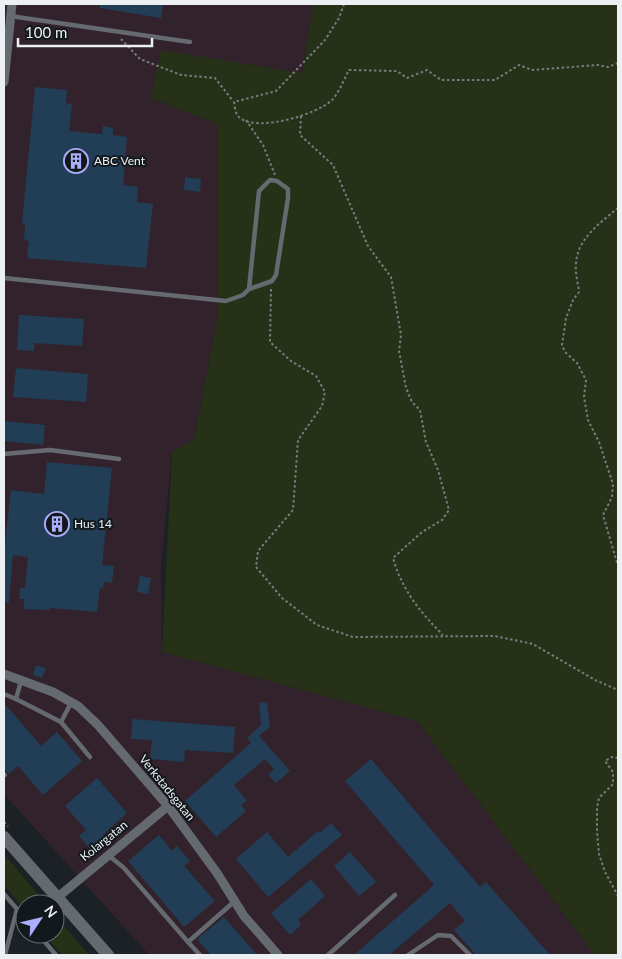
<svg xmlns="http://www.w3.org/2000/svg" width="622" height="959" font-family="Lato,sans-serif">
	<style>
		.industrial { fill: #32222c }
		.green { fill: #273117 }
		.building { fill: #223e57 }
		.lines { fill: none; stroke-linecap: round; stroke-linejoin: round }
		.path { stroke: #787c80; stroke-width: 2; stroke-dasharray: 2.5 2.5; stroke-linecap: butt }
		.lane { stroke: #646a70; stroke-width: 4.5 }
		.street { stroke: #646a70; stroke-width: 9 }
		.secondary { stroke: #646a70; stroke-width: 12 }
		.labels { text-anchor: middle; stroke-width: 4; stroke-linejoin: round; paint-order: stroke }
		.poi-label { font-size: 12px; fill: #ecf0f3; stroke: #13181c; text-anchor: start }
		.street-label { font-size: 12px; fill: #ecf0f3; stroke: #13181c }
	</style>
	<rect width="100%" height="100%" fill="#1c2126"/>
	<polygon class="industrial" points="4,4 313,4 302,73 161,51 151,98 217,124 218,315 194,439 172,452 161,567 162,652 417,721 595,955 149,955 4,794"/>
	<g class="green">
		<polygon points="313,4 618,4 618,955 595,955 417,721 162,652 172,452 194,439 218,315 217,124 151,98 161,50 302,73"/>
		<polygon points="4,854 46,904 25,904 25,911 4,885"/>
		<polygon points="55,915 89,955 62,955 44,934 55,934"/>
	</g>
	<g class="building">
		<polygon points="100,4 163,4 161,18 100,8"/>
		<polygon points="35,87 67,90 66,103 72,104 69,131 102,134 103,126 113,128 113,135 127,137 123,185 138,187 137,202 153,204 146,268 27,258 29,241 24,240 25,224 22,223"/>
		<polygon points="185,177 201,179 200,192 184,190"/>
		<polygon points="19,315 84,319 82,346 34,343 34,351 17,350"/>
		<polygon points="16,368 88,374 86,402 13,397"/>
		<polygon points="4,421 45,425 43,445 4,441"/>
		<polygon points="47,462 112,468 102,565 114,566 112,583 104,582 103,589 100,588 97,612 50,608 49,610 24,609 24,599 19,599 20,588 25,588 28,557 13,555 9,602 4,602 4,554 11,490 44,494"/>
		<polygon points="140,576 151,578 148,594 137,592"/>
		<polygon points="36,665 46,668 42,678 33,675"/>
		<polygon points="267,702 270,727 259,736 290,771 276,783 268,775 274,769 265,759 234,785 247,801 241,805 246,811 216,837 185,801 251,743 247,738 261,725 259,703"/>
		<polygon points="4,703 41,746 57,732 82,761 43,795 18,766 9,774 4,768"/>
		<polygon points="132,719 235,727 233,753 185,750 184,762 150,759 152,740 131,739"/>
		<polygon points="371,759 480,887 486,882 550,955 476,955 454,930 465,921 450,903 389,955 354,955 434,885 345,781"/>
		<polygon points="97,778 127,813 107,831 103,835 105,837 91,850 79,836 86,830 65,806"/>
		<polygon points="331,823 342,835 268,897 236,859 267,832 288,857 318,831 320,833"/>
		<polygon points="159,835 172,851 177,846 190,861 184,866 215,901 184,927 128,861"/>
		<polygon points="350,852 376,882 359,896 334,866"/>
		<polygon points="311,879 325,896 298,920 301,925 290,935 271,913"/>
		<polygon points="224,917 257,955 211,955 197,939"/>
	</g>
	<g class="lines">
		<g class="path">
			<path d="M344 4 339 18 325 40 276 91 234 102C235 107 235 115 241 119 260 131 316 115 332 100 339 93 344 79 349 70L397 71 407 78 427 70 441 80H495L519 65 532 70 598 65 608 67 618 63"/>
			<polyline points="121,39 140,59 181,75 215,78 233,101"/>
			<path d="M301 116 300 135 333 165 368 246 391 277 401 335 399 351 406 388 412 402 420 410 426 442 438 470 449 510 442 520 422 532 393 558C402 590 420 612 443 635"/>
			<polyline points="246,120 263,145 275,175"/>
			<path d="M618 208C600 223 577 239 576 264 575 273 578 283 579 292L573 300 566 318 562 345 565 352 577 363 586 380 584 397 588 420 599 442 613 484 612 497 603 515 618 566"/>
			<polyline points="271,289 270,342 291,361 316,376 325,392 322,406 298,440 293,510 258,551 256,567 282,598 317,625 353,637 494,636 533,644 595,680 618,690"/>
			<polyline points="618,758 612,757 605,761 613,772 613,784 599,798 597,807 597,832 599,854 605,872 618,896"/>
			<polyline points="4,822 8,826"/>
		</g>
		<g class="lane">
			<polyline points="10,16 190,42"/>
			<polyline points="4,278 226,301 243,295 249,289 272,281 276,275 288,198 288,189 277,181 270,180 259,191 249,289"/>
			<polyline points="4,454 50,450 119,459"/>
			<polyline points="21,681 16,699 61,722 71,703"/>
			<polyline points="4,694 16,699"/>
			<polyline points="61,722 90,757"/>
			<polyline points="4,774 5,775"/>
			<polyline points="108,855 124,868 188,942"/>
			<polyline points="4,894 17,909 5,955"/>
			<polyline points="17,909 25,919"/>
			<polyline points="38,934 56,955"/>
			<polyline points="200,955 188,942 235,901"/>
			<polyline points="328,955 395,895"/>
			<polyline points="408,955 438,935 451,936 470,955"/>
		</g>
		<g class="street">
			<polyline points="4,82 12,4"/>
			<polyline points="4,674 53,692 78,706 98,725 168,806 217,873 244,916 278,955"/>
			<polyline points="58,897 168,806"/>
		</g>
		<polyline class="secondary" points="4,837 108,955"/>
	</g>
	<defs>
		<symbol id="building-ring" viewBox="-11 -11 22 22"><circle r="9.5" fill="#13181c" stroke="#abaffb" stroke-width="1.5"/><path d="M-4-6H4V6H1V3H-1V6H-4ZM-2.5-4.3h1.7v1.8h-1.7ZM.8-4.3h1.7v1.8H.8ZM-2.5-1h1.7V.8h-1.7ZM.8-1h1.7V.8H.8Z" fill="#abaffb"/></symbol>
	</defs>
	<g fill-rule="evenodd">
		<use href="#building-ring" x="62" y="147" width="28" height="28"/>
		<use href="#building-ring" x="43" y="510" width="28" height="28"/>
	</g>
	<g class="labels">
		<g class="poi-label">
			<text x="94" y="165">ABC Vent</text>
			<text x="74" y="528">Hus 14</text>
		</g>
		<g class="street-label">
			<text transform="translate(167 788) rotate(51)" y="4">Verkstadsgatan</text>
			<text transform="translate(104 841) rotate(-39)" y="4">Kolargatan</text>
		</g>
	</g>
	<rect width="622" height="959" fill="none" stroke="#ecf0f3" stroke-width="10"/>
	<g transform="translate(40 919) rotate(55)"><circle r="24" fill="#13181c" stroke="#6a6e72"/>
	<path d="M0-4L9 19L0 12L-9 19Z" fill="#abaffb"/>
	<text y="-8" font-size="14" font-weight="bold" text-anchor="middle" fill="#ecf0f3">N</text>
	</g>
	<path d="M18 38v8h134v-8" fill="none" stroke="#ecf0f3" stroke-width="2.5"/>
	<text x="25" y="38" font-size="15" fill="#ecf0f3" stroke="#13181c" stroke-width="4" paint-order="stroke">100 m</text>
</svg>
